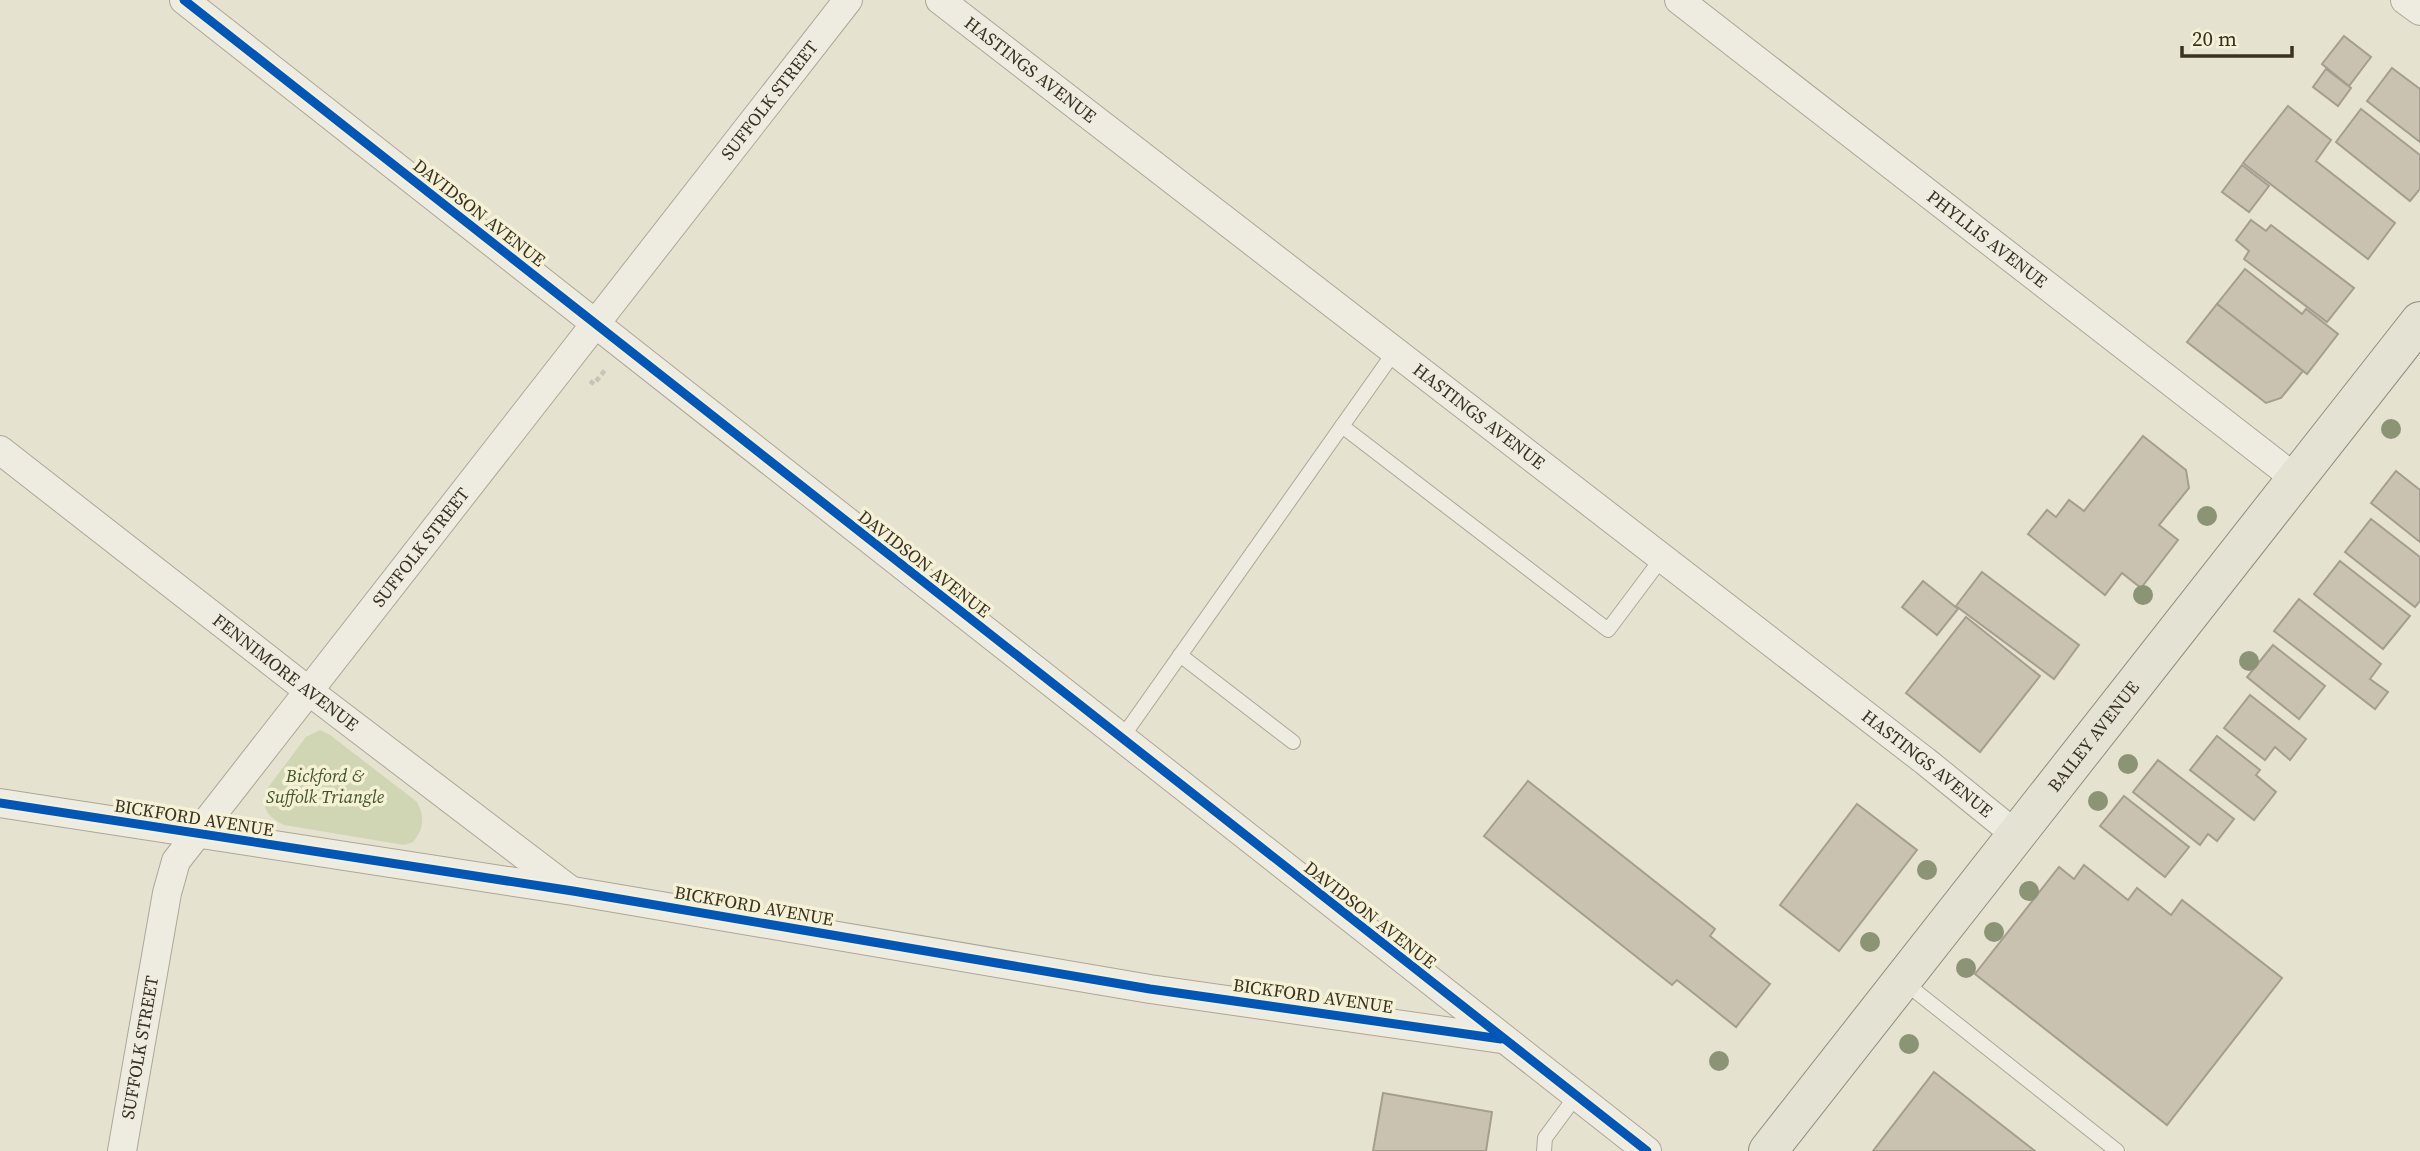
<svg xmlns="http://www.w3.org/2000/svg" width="2420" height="1151" font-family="'Source Serif 4',serif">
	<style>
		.green { fill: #d0d5b3 }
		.building { fill: #c9c2b1; stroke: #a59e8f; stroke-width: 2 }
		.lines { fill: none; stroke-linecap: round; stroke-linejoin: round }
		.service-casing { stroke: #aba798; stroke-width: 16 }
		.minor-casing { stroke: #aba798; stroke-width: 30 }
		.primary-casing { stroke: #908c7f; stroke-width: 40 }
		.path { stroke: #c6c3b8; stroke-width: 4.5; stroke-dasharray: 5 3.5; stroke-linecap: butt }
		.service { stroke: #eeebe1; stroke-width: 14 }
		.minor { stroke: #eeebe1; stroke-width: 28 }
		.primary { stroke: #e4e2d3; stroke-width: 38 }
		.cycleway-casing { stroke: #f5f1d7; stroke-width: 13 }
		.cycleway { stroke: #0057b8; stroke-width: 9 }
		.tree { fill: #8b9474 }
		.labels { text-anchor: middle; stroke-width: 7; stroke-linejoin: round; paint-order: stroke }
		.street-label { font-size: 18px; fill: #3a3120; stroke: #f5f1d7 }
		.park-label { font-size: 18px; font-style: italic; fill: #425528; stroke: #f5f1d7 }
	</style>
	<rect width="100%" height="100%" fill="#e5e2d0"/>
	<path class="green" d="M320 730 330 735 417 802C425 818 424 828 413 842L404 845 284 825C269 817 263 811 264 793L306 737Z"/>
	<g class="building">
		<polygon points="2344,36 2371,57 2349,86 2322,64"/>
		<polygon points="2392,68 2420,89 2420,142 2367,101"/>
		<polygon points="2326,69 2351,88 2338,106 2313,87"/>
		<polygon points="2288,106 2331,140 2316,161 2395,223 2368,259 2243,163"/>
		<polygon points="2361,109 2420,155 2420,189 2410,201 2336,142"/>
		<polygon points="2242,165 2269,186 2249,212 2222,192"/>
		<polygon points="2251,220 2266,231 2271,225 2354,288 2327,322 2244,259 2249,251 2236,240"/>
		<polygon points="2245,269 2302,314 2306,309 2338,334 2307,374 2217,304"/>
		<polygon points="2217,304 2303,371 2281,398 2266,403 2187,342"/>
		<polygon points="2143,436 2186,470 2189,488 2159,525 2178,540 2141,588 2122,573 2105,595 2028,534 2047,510 2056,517 2069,500 2084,511"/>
		<polygon points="2396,471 2420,490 2420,542 2371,503"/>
		<polygon points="2371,519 2420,557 2420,601 2415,607 2345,552"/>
		<polygon points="2340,561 2410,616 2383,649 2314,594"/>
		<polygon points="1982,572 2079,645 2054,679 1956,606"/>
		<polygon points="1923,581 1958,609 1937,635 1902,607"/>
		<polygon points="2299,599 2381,664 2370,679 2388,692 2375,709 2274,631"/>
		<polygon points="1966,617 2040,676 1980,752 1906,693"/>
		<polygon points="2273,645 2325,686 2299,719 2247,677"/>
		<polygon points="2250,695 2306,739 2290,760 2275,747 2265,760 2224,728"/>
		<polygon points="2217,736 2260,770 2256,775 2276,792 2254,820 2190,770"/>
		<polygon points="2158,760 2234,819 2217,841 2208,834 2200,845 2133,792"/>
		<polygon points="1528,781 1715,929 1710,936 1770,984 1736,1027 1677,980 1672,985 1484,836"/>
		<polygon points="2124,796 2189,847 2165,877 2100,826"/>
		<polygon points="1857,804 1917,850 1839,951 1780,905"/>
		<polygon points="2084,865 2128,900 2137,888 2171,915 2182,900 2282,978 2167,1125 1975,974 2059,867 2074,879"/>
		<polygon points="1934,1072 2035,1151 1873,1151"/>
		<polygon points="1383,1093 1492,1112 1486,1151 1373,1151"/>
	</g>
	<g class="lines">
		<defs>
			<g id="service">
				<polyline points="1342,426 1608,630 1662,558"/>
				<polyline points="1180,655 1293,742"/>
				<polyline points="1121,739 1395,351"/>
				<polyline points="1904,982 2117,1151"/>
				<polyline points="1544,1151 1545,1138 1576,1096"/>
			</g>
			<g id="minor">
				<polyline points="184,0 1647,1151"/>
				<path id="s1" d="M940 0 1925 761 2015 834"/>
				<path id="s2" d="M1679 0 2296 479"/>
				<polyline points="2405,0 2420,11"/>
				<path id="s3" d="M0 450 310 692 570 890"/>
				<polyline points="0,803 573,891 1150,989 1501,1039"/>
				<path id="s4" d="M122 1151 167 893 176 861 848 0"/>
			</g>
			<g id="primary">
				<path id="s5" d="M1768 1151 2420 321"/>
			</g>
		</defs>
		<use href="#service" class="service-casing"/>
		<use href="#minor" class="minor-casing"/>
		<use href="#primary" class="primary-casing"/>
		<polyline class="path" points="590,381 594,384 605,370"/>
		<use href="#service" class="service"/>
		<use href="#minor" class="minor"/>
		<use href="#primary" class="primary"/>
		<defs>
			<g id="cycleway">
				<polyline points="184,0 1647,1151"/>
				<polyline points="0,803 573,891 1150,989 1501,1039"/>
			</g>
		</defs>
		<use href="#cycleway" class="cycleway-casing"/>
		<use href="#cycleway" class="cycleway"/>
	</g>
	<g class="tree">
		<circle cx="2391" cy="429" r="10"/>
		<circle cx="2207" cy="516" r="10"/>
		<circle cx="2143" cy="595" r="10"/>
		<circle cx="2249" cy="661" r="10"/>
		<circle cx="2128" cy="764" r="10"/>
		<circle cx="2098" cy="801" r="10"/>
		<circle cx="1927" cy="870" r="10"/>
		<circle cx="2029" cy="891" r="10"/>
		<circle cx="1994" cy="932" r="10"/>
		<circle cx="1870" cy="942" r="10"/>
		<circle cx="1966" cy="968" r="10"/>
		<circle cx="1909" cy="1044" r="10"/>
		<circle cx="1719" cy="1061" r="10"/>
	</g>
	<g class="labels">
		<g class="street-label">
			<text dy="6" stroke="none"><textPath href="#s1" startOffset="114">HASTINGS AVENUE</textPath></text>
			<text dy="6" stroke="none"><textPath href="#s4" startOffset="1260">SUFFOLK STREET</textPath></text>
			<text transform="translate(479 213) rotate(38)" y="6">DAVIDSON AVENUE</text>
			<text dy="6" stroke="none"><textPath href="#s2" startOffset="390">PHYLLIS AVENUE</textPath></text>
			<text dy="6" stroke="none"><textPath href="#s1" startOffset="681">HASTINGS AVENUE</textPath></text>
			<text dy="6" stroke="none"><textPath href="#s4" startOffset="693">SUFFOLK STREET</textPath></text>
			<text transform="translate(924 564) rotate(38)" y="6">DAVIDSON AVENUE</text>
			<text dy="6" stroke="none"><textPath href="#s3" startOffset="362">FENNIMORE AVENUE</textPath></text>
			<text dy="6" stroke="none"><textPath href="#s5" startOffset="527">BAILEY AVENUE</textPath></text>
			<text dy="6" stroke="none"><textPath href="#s1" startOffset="1248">HASTINGS AVENUE</textPath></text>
			<text transform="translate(194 818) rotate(9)" y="6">BICKFORD AVENUE</text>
			<text transform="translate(754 906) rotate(10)" y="6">BICKFORD AVENUE</text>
			<text transform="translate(1370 915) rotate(38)" y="6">DAVIDSON AVENUE</text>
			<text transform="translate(1313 996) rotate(8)" y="6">BICKFORD AVENUE</text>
			<text dy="6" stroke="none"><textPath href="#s4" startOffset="105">SUFFOLK STREET</textPath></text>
		</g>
		<g class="park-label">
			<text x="325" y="782">Bickford &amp;<tspan x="325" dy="21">Suffolk Triangle</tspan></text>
		</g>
	</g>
	<path d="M2182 46v10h110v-10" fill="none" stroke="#3a3120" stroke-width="3.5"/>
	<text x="2192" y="46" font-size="21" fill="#3a3120" stroke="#f5f1d7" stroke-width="5" paint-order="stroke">20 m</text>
</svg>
